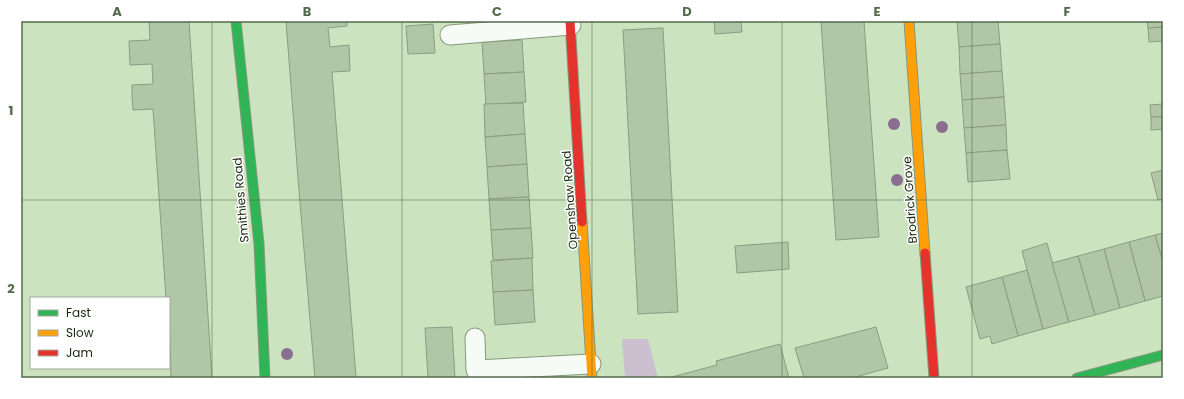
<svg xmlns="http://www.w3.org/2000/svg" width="1184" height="399" font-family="Poppins,sans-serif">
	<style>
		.green { fill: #ccc0d0 }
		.building { fill: #b1c6a6; stroke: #8a9d81 }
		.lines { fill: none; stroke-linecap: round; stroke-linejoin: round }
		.lane-casing { stroke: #86997d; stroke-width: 21 }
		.fast-casing { stroke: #86997d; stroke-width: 11 }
		.slow-casing { stroke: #86997d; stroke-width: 11 }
		.jam-casing { stroke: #86997d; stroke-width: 11 }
		.lane { stroke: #f7fbf5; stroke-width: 19 }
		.fast { stroke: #30b455; stroke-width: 9 }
		.slow { stroke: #ff9f0a; stroke-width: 9 }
		.jam { stroke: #e5322d; stroke-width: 9 }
		.tree { fill: #8a6e90 }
		.grid { fill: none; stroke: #566a4c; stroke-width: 1; stroke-opacity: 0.55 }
		.labels { text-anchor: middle; stroke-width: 3; stroke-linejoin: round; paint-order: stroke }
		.street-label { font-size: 12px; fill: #17280e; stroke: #fff }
		.neatline { fill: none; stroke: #566a4c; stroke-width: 1.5 }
		.grid-label { font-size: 13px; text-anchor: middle; font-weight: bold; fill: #566a4c }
	</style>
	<rect width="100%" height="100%" fill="#cbe4bf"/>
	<polygon class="green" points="622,339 648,339 658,378 625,378"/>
	<g class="building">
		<polygon points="149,21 189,21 212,378 171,378 169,298 166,298 153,109 133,110 132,97 132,85 153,84 152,64 130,65 129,41 150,40"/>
		<polygon points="286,21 347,21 347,26 328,28 330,47 349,45 350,71 332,72 356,377 315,378 299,191"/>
		<polygon points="714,21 741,21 742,32 715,34"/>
		<polygon points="864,21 879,237 836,240 821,22"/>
		<polygon points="957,21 998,21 1000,44 959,47"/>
		<polygon points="1147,21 1163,21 1163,27 1148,28"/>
		<polygon points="433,24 435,53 408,54 406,26"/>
		<polygon points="1163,27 1163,41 1149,42 1148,28"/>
		<polygon points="663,28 678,312 638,314 623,30"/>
		<polygon points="522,40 524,72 484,74 482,42"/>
		<polygon points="1000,44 1002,71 960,74 959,47"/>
		<polygon points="1002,71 1004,97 962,100 960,74"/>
		<polygon points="524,72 526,102 486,105 484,74"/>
		<polygon points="1004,97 1006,125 964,128 962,100"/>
		<polygon points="523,103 525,134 485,137 484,104"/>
		<polygon points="1163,104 1163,117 1151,117 1150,105"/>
		<polygon points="1151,117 1163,117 1163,129 1151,130"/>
		<polygon points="1006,125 1007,150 966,153 964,128"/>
		<polygon points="525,134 527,164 487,167 485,137"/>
		<polygon points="1007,150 1010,179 968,182 966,153"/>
		<polygon points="527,164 529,197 489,199 487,167"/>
		<polygon points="1163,170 1163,199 1158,200 1151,173"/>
		<polygon points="529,197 531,228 491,230 489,199"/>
		<polygon points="531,228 533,258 493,260 491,230"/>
		<polygon points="1163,233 1163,262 1155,235"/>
		<polygon points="1155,235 1163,262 1163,296 1145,301 1129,242"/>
		<polygon points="788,242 789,269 737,273 735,246"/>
		<polygon points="1129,242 1145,301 1120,308 1104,249"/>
		<polygon points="1047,243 1069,322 1043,329 1022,251"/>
		<polygon points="1104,249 1120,308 1095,315 1078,256"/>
		<polygon points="1078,256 1095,315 1069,322 1052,263"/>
		<polygon points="532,258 533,290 493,292 491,261"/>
		<polygon points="1027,270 1043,329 1018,336 1002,277"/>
		<polygon points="1002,277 1018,336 992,344 990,336 980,339 966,287"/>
		<polygon points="533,290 535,322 495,325 493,292"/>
		<polygon points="452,327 455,378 428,378 425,328"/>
		<polygon points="876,327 888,368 852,378 804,378 795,348"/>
		<polygon points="780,344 789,378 668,378 717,365 716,361"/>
	</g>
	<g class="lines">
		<defs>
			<g id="lane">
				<polyline points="450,35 571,25"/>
				<polyline points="475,338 476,370 591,364"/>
			</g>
			<g id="fast">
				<polyline points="236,21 259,244 265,378"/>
				<polyline points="1077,378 1163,355"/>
			</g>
			<g id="slow">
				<polyline points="909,21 925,253"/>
				<polyline points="582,222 592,378"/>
			</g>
			<g id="jam">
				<polyline points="570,21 582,222"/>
				<polyline points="925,253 934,378"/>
			</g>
		</defs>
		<use href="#lane" class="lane-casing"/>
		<use href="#fast" class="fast-casing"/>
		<use href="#slow" class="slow-casing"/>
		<use href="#jam" class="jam-casing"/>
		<use href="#lane" class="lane"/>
		<use href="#fast" class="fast"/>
		<use href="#slow" class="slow"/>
		<use href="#jam" class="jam"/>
	</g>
	<g class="tree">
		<circle cx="894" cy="124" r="6"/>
		<circle cx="942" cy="127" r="6"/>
		<circle cx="897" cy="180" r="6"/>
		<circle cx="287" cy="354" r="6"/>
	</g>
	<path class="grid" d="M212 21V378M402 21V378M592 21V378M782 21V378M972 21V378M21 200H1163"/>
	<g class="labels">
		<g class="street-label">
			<text transform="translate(241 200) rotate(-95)" y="4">Smithies Road</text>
			<text transform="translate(570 200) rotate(-94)" y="4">Openshaw Road</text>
			<text transform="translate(910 200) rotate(-94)" y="4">Brodrick Grove</text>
		</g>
	</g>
	<rect width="1184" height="399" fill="none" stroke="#ffffff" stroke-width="44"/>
	<rect x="30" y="297" width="140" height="72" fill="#ffffff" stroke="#a2a99f"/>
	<rect x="38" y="310" width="20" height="6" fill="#30b455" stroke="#a2a99f"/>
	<text x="66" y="317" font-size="12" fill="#17280e">Fast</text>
	<rect x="38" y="330" width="20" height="6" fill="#ff9f0a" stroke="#a2a99f"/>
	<text x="66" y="337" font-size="12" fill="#17280e">Slow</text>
	<rect x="38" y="350" width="20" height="6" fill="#e5322d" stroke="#a2a99f"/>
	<text x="66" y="357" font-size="12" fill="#17280e">Jam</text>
	<rect x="22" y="22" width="1140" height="355" class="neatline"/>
	<g class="grid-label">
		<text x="117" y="16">A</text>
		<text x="307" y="16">B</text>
		<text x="497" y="16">C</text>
		<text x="687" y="16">D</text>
		<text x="877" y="16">E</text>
		<text x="1067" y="16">F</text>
		<text x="11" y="115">1</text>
		<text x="11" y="293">2</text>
	</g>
</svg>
